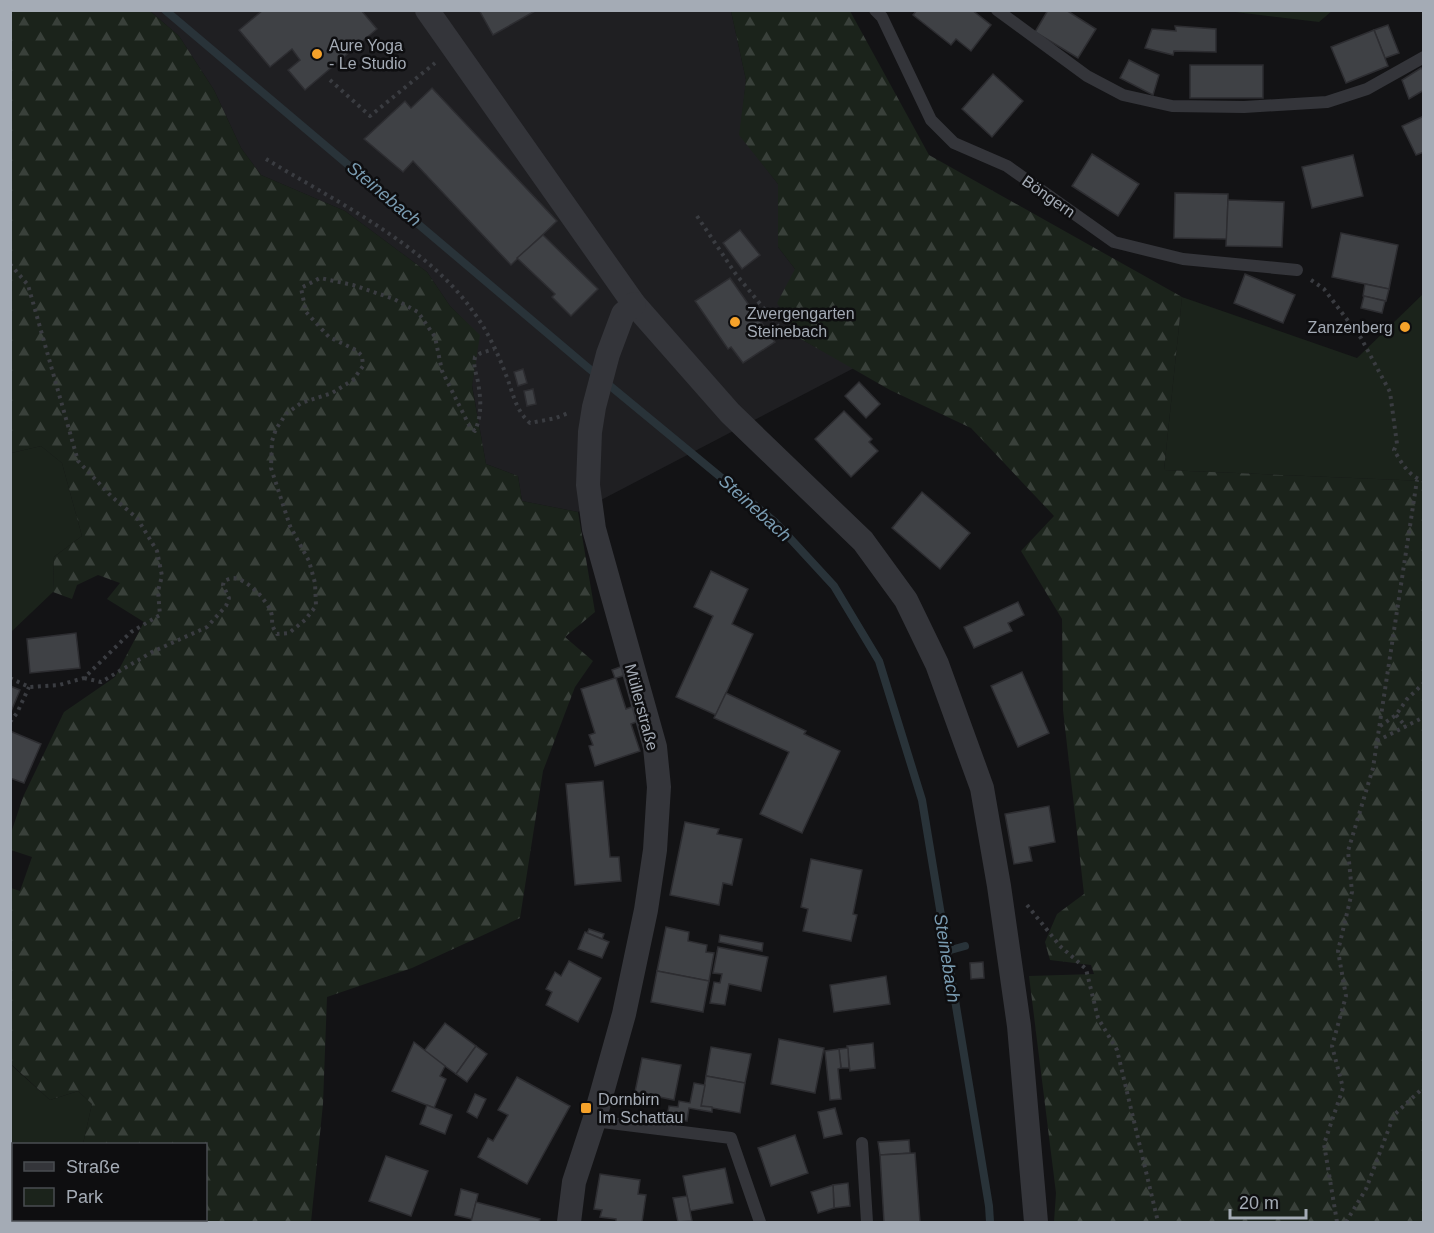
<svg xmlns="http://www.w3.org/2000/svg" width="1434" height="1233" font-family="Arial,sans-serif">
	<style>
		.built { fill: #1f1f22 }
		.green { fill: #1b231b }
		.forest { fill: url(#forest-firs) }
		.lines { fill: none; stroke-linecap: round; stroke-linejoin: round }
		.stream { stroke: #293339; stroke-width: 8 }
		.building { fill: #3f4145; stroke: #2d2d31; stroke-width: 1.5 }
		.path { stroke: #3a3c41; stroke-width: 4; stroke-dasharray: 3 4.5; stroke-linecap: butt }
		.lane { stroke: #34353a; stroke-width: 12 }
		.street { stroke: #34353a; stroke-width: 24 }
		.poi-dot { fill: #f6a22a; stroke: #0e0e10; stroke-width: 2 }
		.labels { text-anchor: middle; stroke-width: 5; stroke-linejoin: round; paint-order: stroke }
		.poi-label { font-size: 16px; fill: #a4abb5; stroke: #0e0e10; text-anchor: start }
		.street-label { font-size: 16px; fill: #a4abb5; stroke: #0e0e10 }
		.water-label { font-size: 18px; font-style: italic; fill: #7a9cb2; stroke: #0e0e10 }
	</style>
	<defs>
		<pattern id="forest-firs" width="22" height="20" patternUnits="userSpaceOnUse" patternTransform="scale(1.5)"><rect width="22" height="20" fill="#1b231b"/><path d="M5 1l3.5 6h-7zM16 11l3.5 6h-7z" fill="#39403a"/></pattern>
	</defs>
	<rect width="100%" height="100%" fill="#131315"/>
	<polygon class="built" points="150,11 731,11 746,80 740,135 778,184 778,247 795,269 799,338 854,368 578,512 522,501 518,476 486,464 472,385 479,335 450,306 427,272 345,211 261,175 241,148 214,90 179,36"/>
	<g class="green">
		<polygon points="1227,11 1332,10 1332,11 1319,22"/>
		<polygon points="1423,294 1423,481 1164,470 1182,297 1357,358"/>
		<polygon points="41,446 62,463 82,536 54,557 53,592 11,632 11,453"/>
		<polygon points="10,1064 50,1100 78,1091 92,1104 83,1144 14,1144 14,1220 27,1220 26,1222 11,1222"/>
	</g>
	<g class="forest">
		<polygon points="11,10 150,11 179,36 214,90 241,148 261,175 345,211 427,272 450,306 480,335 472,386 486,464 518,476 522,501 578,512 595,612 565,637 593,661 575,687 543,771 520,918 412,968 327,997 323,1104 311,1222 26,1222 27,1220 206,1220 206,1144 83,1144 92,1104 78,1091 50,1100 11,1064 11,888 20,891 32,857 11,850 11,833 23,797 64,712 115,677 144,622 107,599 120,583 98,575 77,585 72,599 53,592 54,557 82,536 62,463 41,446 11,453"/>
		<polygon points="731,11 850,11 929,155 1182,297 1164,470 1423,481 1423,1222 1054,1222 1056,1193 1029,976 1094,974 1091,965 1050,960 1045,942 1057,914 1084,894 1063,710 1062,619 1021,551 1054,516 971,428 890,390 799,338 777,303 795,269 778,247 778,184 739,135 746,80"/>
	</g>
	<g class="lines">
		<g class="stream">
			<polyline points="165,10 586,366 775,522 834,586 879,661 922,800 989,1206 990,1222"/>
			<polyline points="947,951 965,946"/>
		</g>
	</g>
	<g class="building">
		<polygon points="263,10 361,10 377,29 305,90 288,70 300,60 292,49 270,67 239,30"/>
		<polygon points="479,10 537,10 493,35"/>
		<polygon points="917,10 972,10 991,25 971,51 956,39 951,45 913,15"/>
		<polygon points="1048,10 1066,10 1096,29 1078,58 1035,32"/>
		<polygon points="1388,25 1399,53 1385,58 1374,30"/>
		<polygon points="1175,26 1216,29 1216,52 1174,51 1173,55 1145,48 1152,29 1176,31"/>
		<polygon points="1374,30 1388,66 1346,83 1331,47"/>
		<polygon points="1129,60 1159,75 1153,95 1120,78"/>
		<rect x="1190" y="65" width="73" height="33"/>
		<polygon points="1421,68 1424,71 1424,90 1409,99 1402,80"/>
		<polygon points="993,74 1023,101 992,137 962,109"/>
		<polygon points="432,88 557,221 511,265 413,161 403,172 364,139 405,101 411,108"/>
		<polygon points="1424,116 1424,152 1416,155 1402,126"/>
		<polygon points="1092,154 1139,184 1118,216 1072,186"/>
		<polygon points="1353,155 1363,196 1312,208 1302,167"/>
		<polygon points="1175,193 1228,194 1227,239 1174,238"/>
		<polygon points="1228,200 1284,202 1282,247 1226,246"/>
		<polygon points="740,230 760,255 742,269 723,243"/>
		<polygon points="1341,233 1398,245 1389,289 1332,277"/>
		<polygon points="543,235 598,289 571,316 552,297 555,294 517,258"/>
		<polygon points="1245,274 1295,295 1283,323 1234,303"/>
		<polygon points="730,278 775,342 743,363 731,347 728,349 695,301"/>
		<polygon points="1365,284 1389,289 1386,301 1363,296"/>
		<polygon points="1364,296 1385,301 1382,313 1361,308"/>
		<polygon points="523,369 527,383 518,386 514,372"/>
		<polygon points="859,382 880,404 866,418 845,396"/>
		<polygon points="533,389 536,404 527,406 524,391"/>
		<polygon points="844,411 872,439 869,442 878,451 851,477 815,439"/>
		<polygon points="922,492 970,533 940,569 892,528"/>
		<polygon points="711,571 748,589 732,624 753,634 716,715 676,697 713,616 694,607"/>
		<polygon points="1018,602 1024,615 1008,623 1012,631 974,648 964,627"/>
		<polygon points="76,633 80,668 30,673 27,639"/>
		<polygon points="623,666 626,675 616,678 626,709 634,706 639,721 631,724 640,751 595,766 589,746 593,745 589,735 595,733 581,689 615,678 612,670"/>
		<polygon points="1022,672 1049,733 1018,747 991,686"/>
		<polygon points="10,686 20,690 10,714"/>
		<polygon points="726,693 806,731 804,734 840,751 802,833 760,814 789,752 714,718"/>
		<polygon points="10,731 41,744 24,783 10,778"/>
		<polygon points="603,781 610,857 619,857 621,881 575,885 566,784"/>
		<polygon points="1049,806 1055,842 1029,847 1032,861 1014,864 1005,814"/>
		<polygon points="685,822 719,829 717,834 742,839 732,885 723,883 719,905 670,895"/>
		<polygon points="811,859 862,870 853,914 857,915 851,941 803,931 808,909 801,907"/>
		<polygon points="666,927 689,932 688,941 707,945 706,952 714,953 709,981 657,971"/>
		<polygon points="589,929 604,934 602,939 587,933"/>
		<polygon points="585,932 609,942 602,958 578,949"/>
		<polygon points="720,935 763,943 762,951 719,942"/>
		<polygon points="718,947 768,957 761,991 729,984 725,1005 710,1003 714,982 720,983 722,974 713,973"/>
		<polygon points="569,961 601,978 578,1022 546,1005 552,992 546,989 555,972 561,976"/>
		<polygon points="983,962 984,978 971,979 970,963"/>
		<polygon points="657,971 709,981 703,1012 651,1002"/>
		<polygon points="886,976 890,1004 834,1012 830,985"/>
		<polygon points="445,1023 476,1046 456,1074 424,1051"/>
		<polygon points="779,1039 824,1048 815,1093 771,1084"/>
		<polygon points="414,1042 445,1066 440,1076 446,1079 434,1108 392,1091"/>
		<polygon points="873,1043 875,1068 850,1071 847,1046"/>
		<polygon points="476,1046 487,1054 467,1082 456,1074"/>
		<polygon points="711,1047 751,1054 745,1083 706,1076"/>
		<polygon points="848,1048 849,1068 841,1068 839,1049"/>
		<polygon points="839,1049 841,1068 838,1069 841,1099 830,1100 825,1051"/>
		<polygon points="642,1058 681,1065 674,1100 635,1092"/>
		<polygon points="706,1076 745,1083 740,1113 701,1106"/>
		<polygon points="517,1077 570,1106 527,1184 478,1157 488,1138 493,1141 508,1115 498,1110"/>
		<polygon points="694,1083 705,1085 701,1106 712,1107 712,1112 689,1108 687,1121 667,1117 669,1106 678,1107 679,1101 690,1103"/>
		<polygon points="475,1094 486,1099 477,1118 467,1112"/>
		<polygon points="427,1105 452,1115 445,1134 420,1124"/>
		<polygon points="835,1108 842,1134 824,1138 818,1112"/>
		<polygon points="795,1135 808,1173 771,1186 758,1148"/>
		<polygon points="909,1140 910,1153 880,1155 878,1142"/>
		<polygon points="915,1153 920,1222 884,1222 880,1155"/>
		<polygon points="386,1156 428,1171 411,1216 369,1201"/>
		<polygon points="725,1168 733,1203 690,1211 683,1176"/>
		<polygon points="600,1174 640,1180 638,1194 646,1195 642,1222 616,1222 616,1219 600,1217 602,1210 594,1209"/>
		<polygon points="848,1183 850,1206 834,1208 833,1185"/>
		<polygon points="833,1185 834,1208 818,1213 811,1192"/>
		<polygon points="461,1189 478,1194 472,1219 455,1215"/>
		<polygon points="687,1196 692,1221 678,1222 673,1198"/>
		<polygon points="476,1202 540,1219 539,1222 471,1222"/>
	</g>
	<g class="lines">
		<g class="path">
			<polyline points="330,80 370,116 435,63"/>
			<path d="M266 159C333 200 426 245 472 310 486 328 498 353 506 375 513 392 515 410 530 423L556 418 568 413"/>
			<polyline points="697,216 735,273 778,326"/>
			<polyline points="10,264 28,285 78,461 111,496 137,518 157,551 162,576 158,591 160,615 131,632 84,678 59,685 29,687 10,678"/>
			<path d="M1311 280 1324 289 1361 338 1390 392 1397 444 1394 450C1401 462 1409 477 1424 481"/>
			<path d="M84 678 101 682 152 652 207 627 226 606 229 598 223 585 224 581C227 580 230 578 233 578 246 578 267 600 271 612 274 623 269 622 277 634L289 633 305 620 316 606 315 583 309 561 290 526 271 468 272 441 276 429 286 414 301 403 332 393 353 380 363 366 362 356 356 350 329 337 306 312 301 288 320 278 353 285 394 299 418 312 435 337 442 371 470 427 475 431C482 414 481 400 478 382 476 372 473 367 475 357L481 353 494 349"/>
			<polyline points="1396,715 1406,727"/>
			<polyline points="10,722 17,713 29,687"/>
			<polyline points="1380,726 1396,715 1407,699 1424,683"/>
			<polyline points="1377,741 1424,717"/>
			<polyline points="1027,905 1060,946 1086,969 1098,1018 1117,1050 1158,1222"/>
			<polyline points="1337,1222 1324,1144 1343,1088 1332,1046 1346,996 1338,951 1352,892 1348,851 1373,768 1417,480"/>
			<polyline points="1346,1222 1366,1189 1394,1115 1424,1087"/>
		</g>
		<g class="lane">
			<polyline points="875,10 882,17 931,120 954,143 1007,166 1114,242 1183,259 1297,270"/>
			<polyline points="997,10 1087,76 1123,95 1172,106 1244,107 1327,102 1367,89 1424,57"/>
			<polyline points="594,1121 731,1138 760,1222"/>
			<polyline points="862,1143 867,1222"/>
		</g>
		<g class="street">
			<polyline points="427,10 634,304 730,413 863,541 906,600 937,664 982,788 999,886 1019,1026 1036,1222"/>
			<polyline points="569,1222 574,1182 594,1121 624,1014 646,910 655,850 659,787 655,747 594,529 588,485 590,432 594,407 608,354 623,314 634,304"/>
		</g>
	</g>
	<g class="poi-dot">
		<circle cx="317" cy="54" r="6"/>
		<circle cx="735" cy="322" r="6"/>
		<circle cx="1405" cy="327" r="6"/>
		<rect x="580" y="1102" width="12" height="12" rx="3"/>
	</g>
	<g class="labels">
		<g class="poi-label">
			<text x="329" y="51">Aure Yoga<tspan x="329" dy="18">- Le Studio</tspan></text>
			<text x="747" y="319">Zwergengarten<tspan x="747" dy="18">Steinebach</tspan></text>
			<text x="1393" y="333" text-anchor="end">Zanzenberg</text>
			<text x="598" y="1105">Dornbirn<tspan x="598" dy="18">Im Schattau</tspan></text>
		</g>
		<g class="street-label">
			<text transform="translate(1049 196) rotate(35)" y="6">Böngern</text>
			<text transform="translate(642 707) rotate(75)" y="6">Müllerstraße</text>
		</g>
		<g class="water-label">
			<text transform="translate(384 194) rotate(40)" y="6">Steinebach</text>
			<text transform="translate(755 508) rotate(42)" y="6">Steinebach</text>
			<text transform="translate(947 958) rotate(81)" y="6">Steinebach</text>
		</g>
	</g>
	<rect width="1434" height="1233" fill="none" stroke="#a4abb5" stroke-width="24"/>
	<rect x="12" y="1143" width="195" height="78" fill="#0e0e10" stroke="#4a4d52" stroke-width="1.5"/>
	<rect x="24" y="1162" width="30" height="9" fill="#34353a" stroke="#4a4d52" stroke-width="1.5"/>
	<text x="66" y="1173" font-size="18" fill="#a4abb5">Straße</text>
	<rect x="24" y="1188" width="30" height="18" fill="#1b231b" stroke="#4a4d52" stroke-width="1.5"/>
	<text x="66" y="1203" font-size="18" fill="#a4abb5">Park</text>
	<path d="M1230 1209v9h76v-9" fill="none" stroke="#a4abb5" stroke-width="3"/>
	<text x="1239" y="1209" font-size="18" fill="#a4abb5" stroke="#0e0e10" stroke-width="4.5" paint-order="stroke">20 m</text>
</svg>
